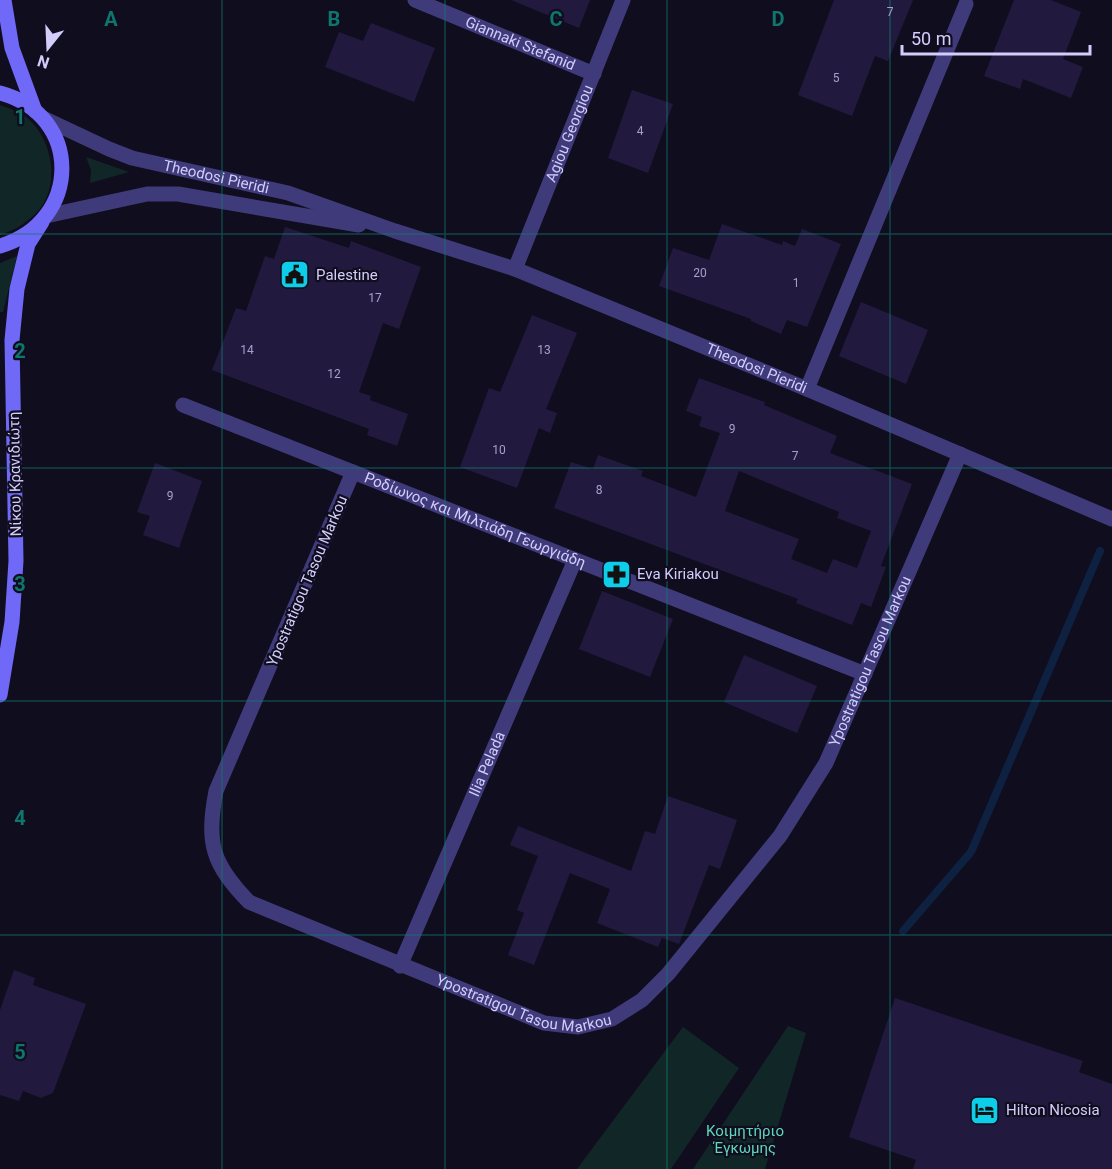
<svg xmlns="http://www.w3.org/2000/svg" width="1112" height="1169" font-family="Roboto,sans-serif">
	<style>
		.green { fill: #112727 }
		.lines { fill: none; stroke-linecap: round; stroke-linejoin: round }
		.stream { stroke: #0e2141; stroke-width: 8 }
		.building { fill: #221a3e; fill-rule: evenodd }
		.street { stroke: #3f3b7a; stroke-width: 15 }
		.secondary { stroke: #7069f7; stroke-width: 15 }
		.grid { fill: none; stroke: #0f766e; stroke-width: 1.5; stroke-opacity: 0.55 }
		.labels { text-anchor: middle; stroke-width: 4.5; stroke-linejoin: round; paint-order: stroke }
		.number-label { font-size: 12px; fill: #a7a0cc }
		.street-label { font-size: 15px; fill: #d3cdfc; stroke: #100d1e }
		.poi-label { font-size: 15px; fill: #d3cdfc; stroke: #100d1e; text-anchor: start }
		.park-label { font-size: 15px; fill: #5ed7bc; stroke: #100d1e }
		.grid-label { font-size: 20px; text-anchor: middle; font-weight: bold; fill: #0f766e; stroke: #100d1e; stroke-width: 4.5; stroke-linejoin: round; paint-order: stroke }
	</style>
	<rect width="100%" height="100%" fill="#100d1e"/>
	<g class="green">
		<path d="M0 105C7 108 16 110 22 114 51 133 62 182 39 210 27 223 16 229 0 235Z"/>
		<polygon points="86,157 129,172 90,183 91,170"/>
		<polygon points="17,256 3,312 0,312 0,263"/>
		<polygon points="788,1026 806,1033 765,1169 693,1169"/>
		<polygon points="683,1027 739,1068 671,1169 577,1169"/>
	</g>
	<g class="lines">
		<polyline class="stream" points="903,931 971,852 1100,551"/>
	</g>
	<g class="building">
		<polygon points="511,0 590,0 579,28"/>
		<polygon points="834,0 913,0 888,61 875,56 852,116 798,95"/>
		<polygon points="1014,0 1051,0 1081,12 1063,59 1083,67 1071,98 1023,79 1020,89 984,76"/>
		<polygon points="371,23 435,48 414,102 325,67 339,32 363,41"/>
		<polygon points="632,90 673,104 648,173 608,158"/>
		<polygon points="722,224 782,245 783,241 795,246 802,229 841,244 807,327 787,320 781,334 751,321 751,319 659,286 673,248 709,260"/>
		<polygon points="285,227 349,248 351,241 421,267 399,329 383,323 359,392 371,396 370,400 408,414 397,446 367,435 369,429 212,370 236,308 246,311 265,256 274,259"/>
		<polygon points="861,302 928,330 906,384 839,356"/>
		<polygon points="532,315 577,333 546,409 557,413 550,433 539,428 517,488 460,467 489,388 500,392"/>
		<path d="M699 378 765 402 764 405 837 436 830 453 912 484 881 566 886 567 871 607 861 603 852 625 796 603 798 599 554 508 571 462 593 469 598 455 643 471 641 476 696 497 720 433 699 426 702 417 686 411ZM739 471 839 512 837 518 871 531 857 568 833 559 827 573 791 559 799 539 725 511Z"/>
		<polygon points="155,463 202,481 179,548 143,535 150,516 137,512"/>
		<polygon points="602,591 673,619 650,677 579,649"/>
		<polygon points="744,655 817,686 797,733 724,702"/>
		<polygon points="668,796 737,820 720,869 709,865 679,944 662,938 658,947 597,923 610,889 570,873 534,965 508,955 524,913 517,910 538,856 510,845 518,826 631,871 645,831 655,834"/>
		<polygon points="14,970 35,978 33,985 86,1004 53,1093 41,1098 23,1091 19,1101 0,1095 0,1010"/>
		<polygon points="895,998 1083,1061 1079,1072 1112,1084 1112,1169 913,1169 916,1160 849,1137"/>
	</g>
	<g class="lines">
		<g class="street">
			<path id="s1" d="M415 0 594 74"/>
			<path id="s2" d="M43 118 109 149 132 158 288 193 395 231 515 269 807 389 1112 519"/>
			<polyline points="46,216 147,194 178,194 359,225"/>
			<path id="s3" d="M515 269 623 0"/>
			<polyline points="807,389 966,4"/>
			<path id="s4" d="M183 405 865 674"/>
			<path id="s5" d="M353 472 216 791C206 843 212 864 249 902L544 1023 578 1027 612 1019 642 1000 668 974 780 836 826 763 960 454"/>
			<path id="s6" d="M400 966 575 560"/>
		</g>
		<g class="secondary">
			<polyline points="4,0 12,48 35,111"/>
			<path d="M0 93C83 115 82 222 0 246"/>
			<polyline points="0,695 12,622 16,561 12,340 17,289 28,244 42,222"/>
		</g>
	</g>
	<path class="grid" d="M222 0V1169M445 0V1169M667 0V1169M890 0V1169M0 234H1112M0 468H1112M0 701H1112M0 935H1112"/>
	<defs>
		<symbol id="civic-square" viewBox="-11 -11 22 22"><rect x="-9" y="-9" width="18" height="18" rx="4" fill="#0dcde8" stroke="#100d1e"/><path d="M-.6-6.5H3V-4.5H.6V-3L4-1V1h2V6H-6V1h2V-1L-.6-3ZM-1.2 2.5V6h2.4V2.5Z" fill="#111"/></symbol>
		<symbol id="pharmacy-square" viewBox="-11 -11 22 22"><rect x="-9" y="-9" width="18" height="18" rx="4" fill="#0dcde8" stroke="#100d1e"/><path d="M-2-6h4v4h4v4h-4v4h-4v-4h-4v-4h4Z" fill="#111"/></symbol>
		<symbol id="hotel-square" viewBox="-11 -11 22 22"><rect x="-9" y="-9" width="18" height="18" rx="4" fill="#0dcde8" stroke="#100d1e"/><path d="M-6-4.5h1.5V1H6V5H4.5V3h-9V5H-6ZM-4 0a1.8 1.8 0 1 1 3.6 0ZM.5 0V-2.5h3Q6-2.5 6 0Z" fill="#111"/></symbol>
	</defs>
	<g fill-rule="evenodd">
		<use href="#civic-square" x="278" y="258" width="33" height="33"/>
		<use href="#pharmacy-square" x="600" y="558" width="33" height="33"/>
		<use href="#hotel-square" x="968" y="1094" width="33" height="33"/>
	</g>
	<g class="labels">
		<g class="number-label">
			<text x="890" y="16">7</text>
			<text x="836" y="82">5</text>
			<text x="640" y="135">4</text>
			<text x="700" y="277">20</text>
			<text x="796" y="287">1</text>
			<text x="375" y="302">17</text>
			<text x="247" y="354">14</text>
			<text x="544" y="354">13</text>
			<text x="334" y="378">12</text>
			<text x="732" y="433">9</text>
			<text x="499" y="454">10</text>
			<text x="795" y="460">7</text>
			<text x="599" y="494">8</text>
			<text x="170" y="500">9</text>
		</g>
		<g class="street-label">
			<text dy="5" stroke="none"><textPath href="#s1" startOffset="114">Giannaki Stefanid</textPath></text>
			<text dy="5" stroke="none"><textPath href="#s3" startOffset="146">Agiou Georgiou</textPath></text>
			<text dy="5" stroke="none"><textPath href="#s2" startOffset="184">Theodosi Pieridi</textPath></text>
			<text dy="5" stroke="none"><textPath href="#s2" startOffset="758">Theodosi Pieridi</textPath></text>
			<text transform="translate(15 474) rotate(-91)" y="5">Νίκου Κρανιδιώτη</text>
			<text dy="5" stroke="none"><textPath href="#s4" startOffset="314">Ροδίωνος και Μιλτιάδη Γεωργιάδη</textPath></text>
			<text transform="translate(307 581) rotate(-67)" y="5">Ypostratigou Tasou Markou</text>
			<text dy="5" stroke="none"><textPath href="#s5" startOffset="1305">Ypostratigou Tasou Markou</textPath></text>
			<text dy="5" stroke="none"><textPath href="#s6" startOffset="220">Ilia Pelada</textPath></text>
			<text dy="5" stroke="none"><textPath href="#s5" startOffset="765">Ypostratigou Tasou Markou</textPath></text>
		</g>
		<g class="poi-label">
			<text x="316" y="280">Palestine</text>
			<text x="637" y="579">Eva Kiriakou</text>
			<text x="1006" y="1115">Hilton Nicosia</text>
		</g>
		<g class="park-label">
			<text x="745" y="1136">Κοιμητήριο<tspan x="745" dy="17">Έγκωμης</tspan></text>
		</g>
	</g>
	<g class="grid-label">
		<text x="111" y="26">A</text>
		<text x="334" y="26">B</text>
		<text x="556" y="26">C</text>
		<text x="778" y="26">D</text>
		<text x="20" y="124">1</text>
		<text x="20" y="358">2</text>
		<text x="20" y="591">3</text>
		<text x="20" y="825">4</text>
		<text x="20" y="1059">5</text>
	</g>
	<g transform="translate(48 48) rotate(198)" stroke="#100d1e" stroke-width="4.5" paint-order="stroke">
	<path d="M0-4.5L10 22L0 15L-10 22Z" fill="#d3cdfc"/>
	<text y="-9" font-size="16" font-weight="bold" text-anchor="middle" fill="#d3cdfc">N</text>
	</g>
	<path d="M902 45v9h188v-9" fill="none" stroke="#d3cdfc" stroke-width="3"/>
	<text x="911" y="45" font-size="18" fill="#d3cdfc" stroke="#100d1e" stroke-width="4.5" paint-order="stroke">50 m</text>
</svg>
